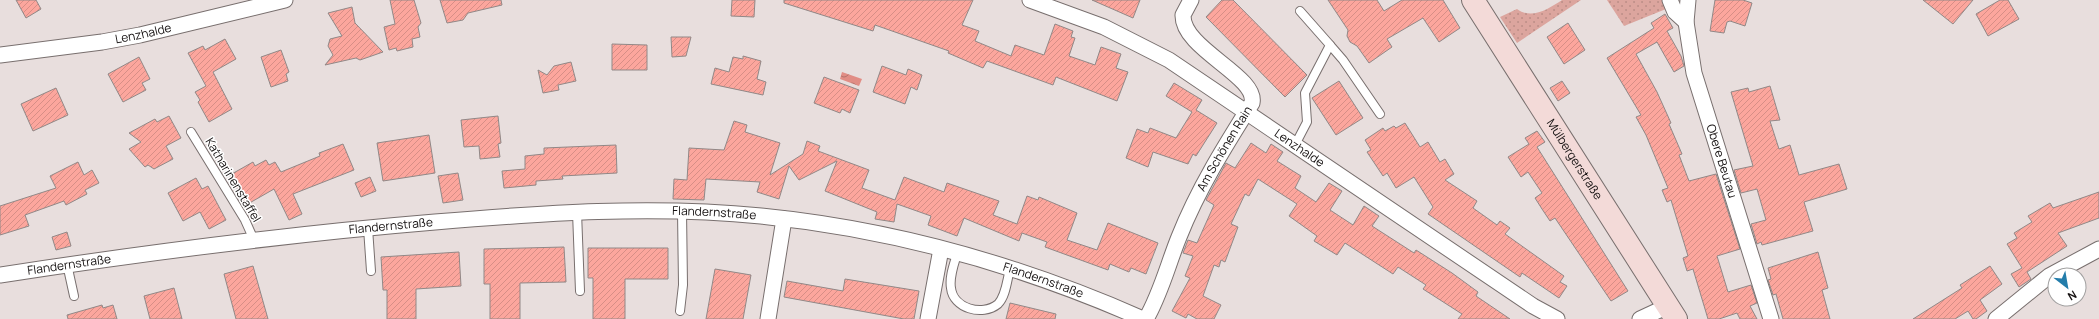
<svg xmlns="http://www.w3.org/2000/svg" width="2099" height="319" font-family="Manrope,sans-serif">
	<style>
		.grass { fill: url(#grass-dots) }
		.water { fill: url(#water-waves) }
		.building { fill: url(#building-hatch); stroke: #918887 }
		.lines { fill: none; stroke-linecap: round; stroke-linejoin: round }
		.lane-casing { stroke: #786f6e; stroke-width: 10 }
		.street-casing { stroke: #786f6e; stroke-width: 17 }
		.secondary-casing { stroke: #786f6e; stroke-width: 24 }
		.lane { stroke: #fff; stroke-width: 8 }
		.street { stroke: #fff; stroke-width: 15 }
		.secondary { stroke: #f3dad8; stroke-width: 22 }
		.labels { text-anchor: middle; stroke-width: 3; stroke-linejoin: round; paint-order: stroke }
		.street-label { font-size: 12px; fill: #151111; stroke: #fff }
	</style>
	<defs>
		<pattern id="grass-dots" width="8" height="8" patternUnits="userSpaceOnUse"><rect width="8" height="8" fill="#dca59e"/><path d="M2 2h.1M6 6h.1" fill="none" stroke="#bc8d87" stroke-width="1.8" stroke-linecap="round"/></pattern>
		<pattern id="water-waves" width="16" height="10" patternUnits="userSpaceOnUse"><rect width="16" height="10" fill="#e18d85"/><path d="M0 5q4-4 8 0t8 0" fill="none" stroke="#b5726b"/></pattern>
		<pattern id="building-hatch" width="6" height="6" patternUnits="userSpaceOnUse"><rect width="6" height="6" fill="#fca69d"/><path d="M-1 1l2-2M0 6l6-6M5 7l2-2" fill="none" stroke="#d78e86"/></pattern>
	</defs>
	<rect width="100%" height="100%" fill="#e8dedd"/>
	<g class="grass">
		<path d="M1562 0H1581L1517 43 1500 17 1517 9C1532 20 1548 9 1562 0Z"/>
		<polygon points="1607,0 1679,0 1666,9 1624,26"/>
	</g>
	<polygon class="water" points="842,72 862,79 859,86 840,79"/>
	<g class="building">
		<polygon points="16,0 36,0 41,9 26,18"/>
		<polygon points="390,0 414,0 421,23 418,27 420,37 412,39 413,47 397,51 396,48 389,50 384,27 395,24"/>
		<polygon points="440,0 501,0 502,5 468,13 463,20 447,23"/>
		<polygon points="732,0 755,0 754,17 731,16"/>
		<polygon points="784,0 973,0 962,25 979,31 975,41 1011,56 1015,45 1044,55 1055,24 1073,31 1071,37 1075,38 1069,56 1095,65 1101,47 1121,54 1116,68 1128,72 1117,101 1056,77 1053,85 987,61 983,68 948,53 949,51 875,25 873,31 784,3"/>
		<polygon points="1092,0 1140,0 1133,18"/>
		<polygon points="1222,0 1233,0 1307,75 1285,97 1206,17"/>
		<polygon points="1328,0 1377,0 1384,11 1402,0 1443,0 1460,28 1439,42 1423,18 1387,39 1392,47 1369,63 1357,46 1350,42 1347,36 1348,30"/>
		<polygon points="1715,0 1743,0 1752,3 1745,26 1730,21 1727,22 1724,33 1710,31"/>
		<polygon points="1923,0 1973,0 1953,24"/>
		<polygon points="2000,0 2008,0 2019,19 1988,36 1976,14"/>
		<polygon points="352,7 355,23 383,52 360,60 356,58 325,65 333,55 328,46 330,39 342,36 328,13"/>
		<polygon points="1665,14 1673,28 1667,31 1681,56 1684,66 1674,72 1657,42 1636,54 1657,92 1671,123 1669,124 1682,154 1679,155 1689,181 1716,174 1740,249 1717,256 1728,292 1751,285 1757,303 1750,306 1757,319 1740,319 1737,313 1719,319 1708,319 1693,269 1687,271 1683,258 1688,256 1671,200 1667,202 1662,190 1668,188 1646,135 1636,117 1641,115 1607,58 1654,28 1651,23"/>
		<polygon points="1568,23 1585,50 1564,64 1547,37"/>
		<polygon points="671,37 691,37 686,56 672,57"/>
		<polygon points="225,39 236,59 213,72 232,109 209,122 198,102 200,100 195,92 206,86 188,53 203,46 205,50"/>
		<polygon points="612,44 647,45 647,70 612,70"/>
		<polygon points="281,50 289,72 286,74 288,81 271,87 261,57"/>
		<polygon points="743,56 761,61 757,79 766,82 763,95 711,84 715,68 729,72 733,57 743,59"/>
		<polygon points="139,57 150,79 142,83 146,90 123,102 108,74"/>
		<polygon points="571,62 576,81 558,85 559,90 543,93 538,70 547,75 554,66"/>
		<polygon points="882,66 906,75 908,69 922,75 917,90 911,87 905,104 873,92"/>
		<polygon points="824,77 859,90 850,113 842,109 840,113 814,103"/>
		<polygon points="1339,81 1363,118 1336,135 1312,98"/>
		<polygon points="1562,81 1570,93 1558,101 1550,88"/>
		<polygon points="1174,83 1202,100 1196,110 1217,123 1196,156 1193,154 1188,164 1153,152 1148,167 1126,158 1137,129 1148,133 1150,128 1176,138 1192,112 1166,96"/>
		<polygon points="1770,86 1780,120 1770,121 1779,149 1790,145 1799,175 1839,164 1847,189 1804,202 1813,231 1762,245 1761,242 1757,244 1751,224 1766,220 1757,189 1741,193 1734,170 1753,166 1731,92 1748,88 1749,92"/>
		<polygon points="56,88 68,115 33,131 21,104"/>
		<polygon points="169,116 181,138 166,146 173,159 154,169 148,165 145,167 129,149 141,142 129,133 155,119 157,122"/>
		<polygon points="498,116 501,143 498,144 500,157 480,159 479,146 464,147 461,120"/>
		<polygon points="734,121 747,125 745,132 780,143 770,175 803,154 807,141 820,146 818,151 869,170 862,188 895,200 904,177 944,192 947,183 999,201 993,215 1017,224 1027,196 1038,200 1039,197 1077,213 1067,240 1097,250 1108,223 1158,243 1146,274 1131,268 1129,272 1110,264 1108,270 1045,247 1047,242 1022,233 1019,241 964,218 957,236 928,225 931,216 897,204 894,222 875,219 877,212 825,191 837,161 799,180 789,166 779,199 757,192 760,182 706,179 704,200 673,199 674,179 687,180 689,148 724,150"/>
		<polygon points="1405,123 1420,147 1428,142 1440,162 1445,159 1454,174 1445,180 1477,201 1473,208 1497,225 1500,221 1510,228 1505,234 1564,276 1560,282 1567,286 1559,298 1522,273 1520,277 1428,214 1433,207 1414,177 1396,188 1387,173 1383,176 1367,152 1371,150 1365,140 1383,128 1385,131 1394,126 1396,128"/>
		<polygon points="1537,131 1545,142 1537,147 1628,291 1611,301 1555,218 1550,221 1542,209 1535,198 1542,193 1528,172 1521,177 1508,157 1529,144 1525,138"/>
		<polygon points="429,135 435,173 383,181 377,143"/>
		<polygon points="1251,143 1266,153 1271,144 1283,152 1277,161 1301,176 1295,188 1316,202 1329,183 1342,191 1330,210 1353,225 1364,206 1379,216 1372,226 1414,253 1416,250 1452,273 1478,292 1476,296 1510,319 1458,319 1462,314 1423,289 1426,285 1398,267 1393,274 1345,243 1337,255 1314,241 1317,236 1289,216 1297,204 1258,179 1249,196 1245,194 1231,224 1238,227 1225,262 1221,260 1219,267 1214,265 1203,296 1221,305 1214,319 1197,319 1188,314 1186,318 1172,311 1190,278 1185,276 1193,256 1183,253 1188,240 1197,243 1214,205 1206,200 1226,163 1235,168"/>
		<polygon points="343,144 354,170 293,194 302,214 289,220 274,189 246,205 230,175 253,162 255,166 266,160 269,165 275,162 281,172 320,156 319,153"/>
		<polygon points="616,145 617,173 562,176 563,179 536,181 536,185 504,188 502,171 525,169 525,156 544,154 544,148"/>
		<polygon points="78,162 84,175 92,170 99,183 85,190 87,194 66,205 64,201 25,215 29,226 0,235 0,206 56,188 50,176"/>
		<polygon points="458,173 463,200 443,203 438,176"/>
		<polygon points="370,177 376,191 361,197 355,183"/>
		<polygon points="196,178 202,189 208,186 226,220 209,229 200,212 183,221 168,193"/>
		<polygon points="2099,192 2099,218 2058,233 2067,246 2027,272 2031,279 2019,287 2011,274 2022,268 2007,244 2017,238 2014,233 2032,222 2028,216 2050,203 2053,208"/>
		<polygon points="67,232 71,246 56,250 52,237"/>
		<polygon points="564,247 566,282 520,283 520,319 490,319 490,284 484,284 484,249"/>
		<polygon points="588,248 668,248 668,279 625,279 625,319 593,319 593,278 588,278"/>
		<polygon points="459,252 461,286 416,289 416,319 387,319 387,290 383,290 381,257"/>
		<polygon points="1818,252 1828,288 1822,290 1830,319 1783,319 1776,294 1773,295 1768,280 1771,279 1768,268"/>
		<polygon points="253,266 268,319 236,319 224,274"/>
		<polygon points="1990,266 2002,284 1980,300 1987,311 1976,319 1973,319 1968,311 1955,319 1913,319 1962,288 1960,285"/>
		<polygon points="715,269 751,275 743,319 706,319"/>
		<polygon points="845,279 919,291 914,319 904,319 784,297 787,281 843,291"/>
		<polygon points="174,288 182,319 150,319 144,296"/>
		<polygon points="1010,303 1056,314 1055,319 1006,319"/>
		<polygon points="102,305 103,308 113,305 117,319 68,319 67,315"/>
	</g>
	<g class="lines">
		<defs>
			<g id="lane">
				<polyline points="1330,45 1343,60 1380,114"/>
				<polyline points="191,132 245,220 254,240"/>
				<polyline points="1295,145 1307,122 1305,93 1330,45 1300,11"/>
				<polyline points="577,212 580,291"/>
				<polyline points="368,228 371,271"/>
				<path d="M957 254C954 264 949 277 951 288 953 308 982 317 998 304 1006 296 1007 280 1010 269"/>
				<polyline points="67,264 74,296"/>
				<polyline points="680,311 683,285 682,211"/>
			</g>
			<g id="street">
				<path id="s1" d="M1030 0 1104 27 1169 60 1533 306 1557 319"/>
				<polyline points="1670,0 1675,12 1686,22"/>
				<path id="s2" d="M1688 0 1686 22 1694 73 1771 319"/>
				<path id="s3" d="M0 55 102 42 140 35 285 0"/>
				<path id="s4" d="M0 275C144 253 289 234 435 222 543 213 652 205 761 216 892 229 1023 266 1143 319"/>
				<polyline points="768,319 784,219"/>
				<polyline points="928,319 941,249"/>
				<path id="s5" d="M1146 319C1161 293 1168 264 1179 237 1198 189 1225 146 1252 103 1258 76 1182 49 1183 15L1191 0"/>
				<polyline points="1640,319 1668,306"/>
				<polyline points="1996,319 2049,276 2099,249"/>
			</g>
			<g id="secondary">
				<path id="s6" d="M1473 0 1676 319"/>
			</g>
		</defs>
		<use href="#lane" class="lane-casing"/>
		<use href="#street" class="street-casing"/>
		<use href="#secondary" class="secondary-casing"/>
		<use href="#lane" class="lane"/>
		<use href="#street" class="street"/>
		<use href="#secondary" class="secondary"/>
	</g>
	<g class="labels">
		<g class="street-label">
			<text dy="4" stroke="none"><textPath href="#s3" startOffset="145">Lenzhalde</textPath></text>
			<text dy="4" stroke="none"><textPath href="#s1" startOffset="309">Lenzhalde</textPath></text>
			<text dy="4" stroke="none"><textPath href="#s5" startOffset="188">Am Schönen Rain</textPath></text>
			<text dy="4" stroke="none"><textPath href="#s6" startOffset="189">Mülbergerstraße</textPath></text>
			<text dy="4" stroke="none"><textPath href="#s2" startOffset="166">Obere Beutau</textPath></text>
			<text transform="translate(233 180) rotate(59)" y="4">Katharinenstaffel</text>
			<text dy="4" stroke="none"><textPath href="#s4" startOffset="718">Flandernstraße</textPath></text>
			<text dy="4" stroke="none"><textPath href="#s4" startOffset="394">Flandernstraße</textPath></text>
			<text dy="4" stroke="none"><textPath href="#s4" startOffset="70">Flandernstraße</textPath></text>
			<text dy="4" stroke="none"><textPath href="#s4" startOffset="1055">Flandernstraße</textPath></text>
		</g>
	</g>
	<g transform="translate(2067 287) rotate(149)"><circle r="19" fill="#ffffff" stroke="#a1a0a0"/>
	<path d="M0-3L7 15L0 10L-7 15Z" fill="#237dab"/>
	<text y="-6" font-size="11" font-weight="bold" text-anchor="middle" fill="#151111">N</text>
	</g>
</svg>
